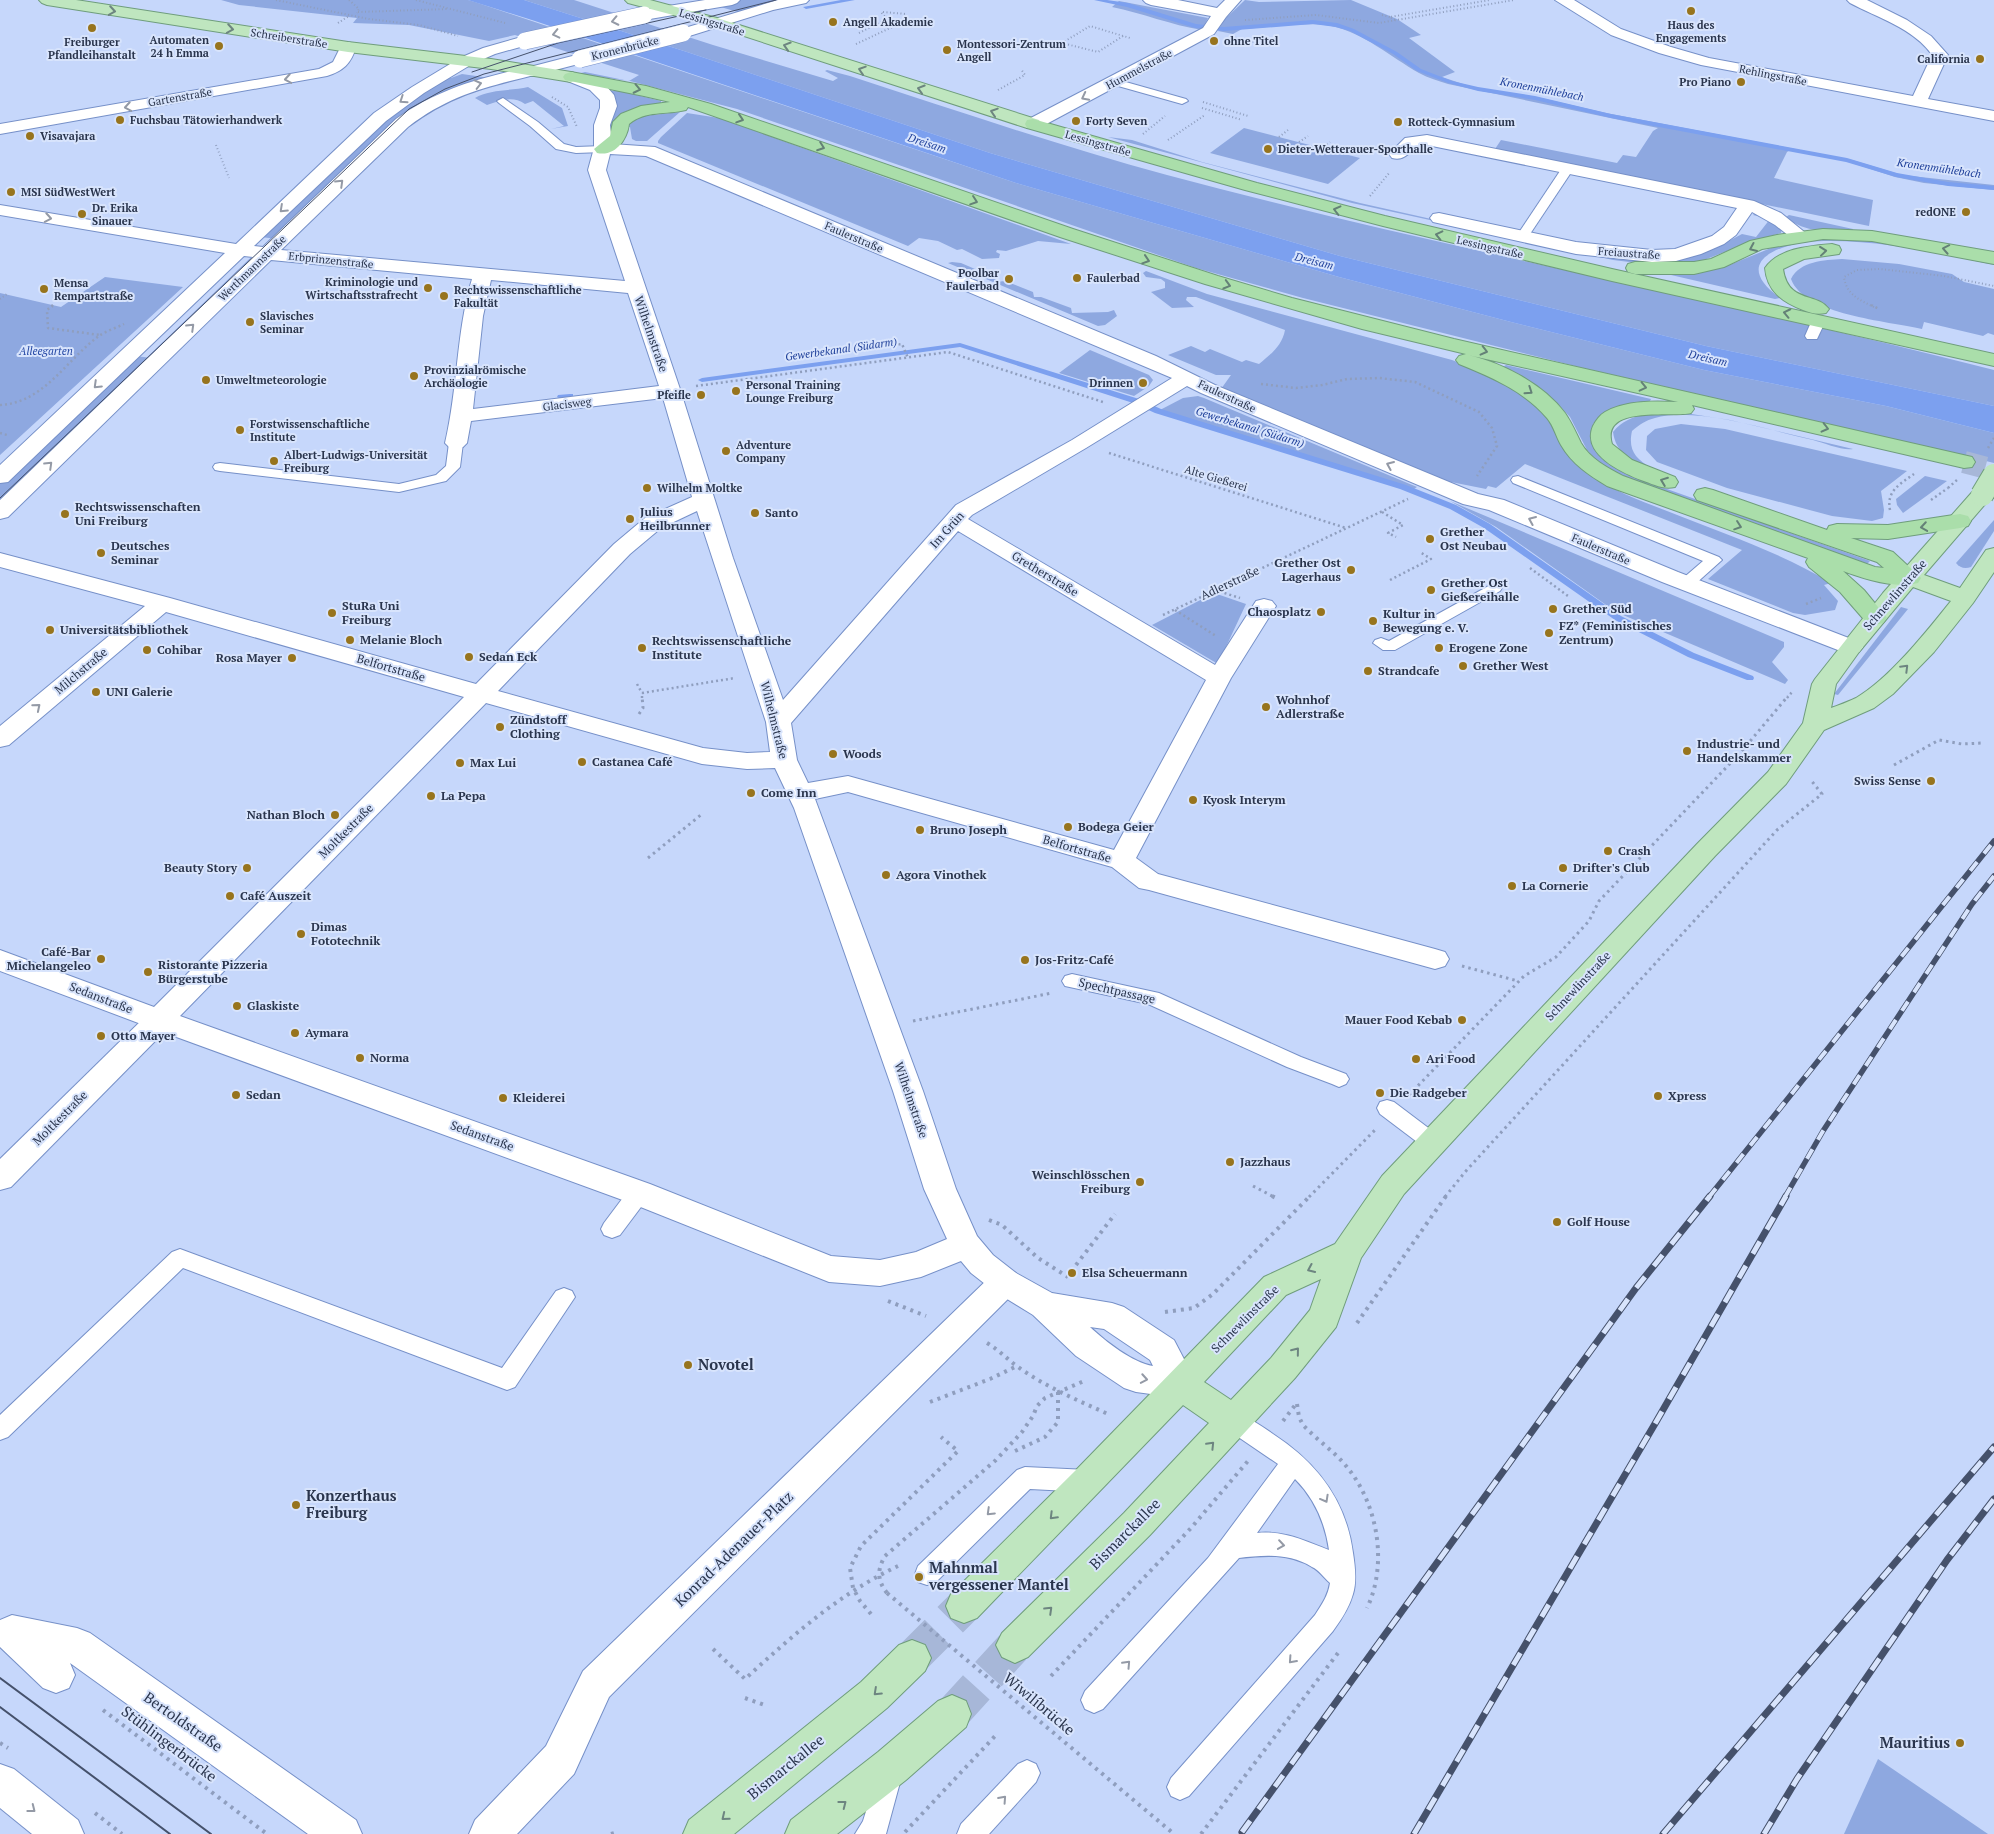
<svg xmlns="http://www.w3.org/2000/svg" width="1994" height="1834" font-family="'PT Serif',serif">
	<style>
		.green { fill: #8ea8e0 }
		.water { fill: #7ca0ef }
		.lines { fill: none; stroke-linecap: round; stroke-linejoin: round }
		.stream { fill: #7ca0ef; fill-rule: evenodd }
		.primary-tunnel { stroke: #a7b7d8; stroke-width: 36; stroke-dasharray: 36 18; stroke-linecap: butt }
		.trunk-tunnel { stroke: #a7b7d8; stroke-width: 22; stroke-dasharray: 22 11; stroke-linecap: butt }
		.service-casing { stroke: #7690c8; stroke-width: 2 }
		.pedestrian-casing { stroke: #7690c8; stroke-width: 2 }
		.minor-casing { stroke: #7690c8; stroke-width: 2 }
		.secondary-casing { stroke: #7690c8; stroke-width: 2 }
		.primary-casing { stroke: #6f9d7c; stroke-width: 2 }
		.trunk-casing { stroke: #6f9d7c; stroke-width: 2 }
		.path-far3 { stroke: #8f9ebe; stroke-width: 2; stroke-dasharray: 1 2.5; stroke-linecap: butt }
		.path-far2 { stroke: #8f9ebe; stroke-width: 2.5; stroke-dasharray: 2 3; stroke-linecap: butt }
		.path-far1 { stroke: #8f9ebe; stroke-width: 3; stroke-dasharray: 2.5 4; stroke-linecap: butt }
		.path { stroke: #8f9ebe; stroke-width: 4; stroke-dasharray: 3 5; stroke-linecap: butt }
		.service { fill: #fff; fill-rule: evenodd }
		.pedestrian { fill: #fff; fill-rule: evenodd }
		.minor { fill: #fff; fill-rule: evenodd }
		.secondary { fill: #fff; fill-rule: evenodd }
		.primary { fill: #bfe6bf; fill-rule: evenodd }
		.trunk { fill: #aadeaa; fill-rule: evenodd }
		.tram-far1 { stroke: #45516b; stroke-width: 1 }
		.tram { stroke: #45516b; stroke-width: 2 }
		.rail-far1-casing { stroke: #45516b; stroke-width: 5.5 }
		.rail-casing { stroke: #45516b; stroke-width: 7 }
		.rail-far1 { stroke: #d8e4fc; stroke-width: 4; stroke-dasharray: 11; stroke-linecap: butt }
		.rail { stroke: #d8e4fc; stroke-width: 5; stroke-dasharray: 14; stroke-linecap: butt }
		.secondary-bridge-casing { stroke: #7690c8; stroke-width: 18; stroke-linecap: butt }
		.primary-bridge-casing { stroke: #6f9d7c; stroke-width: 24; stroke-linecap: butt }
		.path-bridge-far1 { stroke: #8f9ebe; stroke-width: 2.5; stroke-dasharray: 2 3; stroke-linecap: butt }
		.path-bridge { stroke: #8f9ebe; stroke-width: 4; stroke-dasharray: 3 5; stroke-linecap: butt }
		.secondary-bridge { stroke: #fff; stroke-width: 17 }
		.primary-bridge { stroke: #bfe6bf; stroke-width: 22 }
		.oneway { stroke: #6d8580 }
		.oneway2 { stroke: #949aa6 }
		.oneway3 { stroke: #648177 }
		.poi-dot { fill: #97741d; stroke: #d8e4fc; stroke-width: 2 }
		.labels { text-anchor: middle; stroke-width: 4; stroke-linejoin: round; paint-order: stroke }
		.far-street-label { font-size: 11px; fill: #2a354d; stroke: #d8e4fc }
		.far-poi-label { font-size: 11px; font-weight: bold; fill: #2a354d; stroke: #d8e4fc; text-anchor: start }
		.far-water-label { font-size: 11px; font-style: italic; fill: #1d3e99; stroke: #d8e4fc }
		.far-park-label { font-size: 11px; font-style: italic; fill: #2649a5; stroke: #d8e4fc }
		.street-label { font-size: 12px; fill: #2a354d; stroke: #d8e4fc }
		.poi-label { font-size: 12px; font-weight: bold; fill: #2a354d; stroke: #d8e4fc; text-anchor: start }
		.near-poi-label { font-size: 15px; font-weight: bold; fill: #2a354d; stroke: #d8e4fc; text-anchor: start }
		.near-street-label { font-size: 15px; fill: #2a354d; stroke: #d8e4fc }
	</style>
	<rect width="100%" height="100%" fill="#c6d7fb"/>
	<g class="green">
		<polygon points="221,0 468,0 475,2 1016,183 1339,277 1511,322 1704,370 1886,406 1994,433 1994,463 1942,450 1583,368 1303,298 1196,268 737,109 630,81 577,74 585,72 629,81 639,75 515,35 489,41 409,25 353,23 357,18 239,5"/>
		<path d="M524 0H574L713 45 833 81 838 78 825 71 827 70 850 76C955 110 1060 146 1167 175 1441 248 1720 300 1994 370V406L1706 346 1340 256 990 153 687 52Z"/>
		<polygon points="740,0 792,0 741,13 714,5"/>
		<path d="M1245 0 1259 2 1351 0 1397 19 1421 35 1409 38 1455 72 1442 77 1472 87 1541 98 1606 113 1852 160 1902 175 1994 185V190L1924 183 1895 177 1846 161 1790 150 1787 152 1774 178 1873 200 1869 226 1495 149 1501 140 1617 163 1623 155 1636 157 1653 131 1658 128 1448 84C1439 81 1428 78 1419 73 1391 57 1364 33 1331 26 1309 21 1267 28 1242 29L1233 34 1218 31 1224 20Z"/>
		<path d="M1119 1 1208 18 1202 30C1171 25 1142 13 1112 7Z"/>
		<polygon points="462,74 490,78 442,93 277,239 261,237 386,118 446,78 451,78"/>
		<path d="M528 87 562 108 568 126 551 129 564 126 533 101 525 104C512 95 500 101 487 105L475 98C489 89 512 91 528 87Z"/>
		<path d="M612 91H620L661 101V103C645 110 627 105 614 120V127L608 128 610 92Z"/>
		<polygon points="680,112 647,141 636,141 632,139 630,127 624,127 633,117"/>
		<polygon points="687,113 719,118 1071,244 1038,241 1006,251 997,250 996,252 1000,254 999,258 982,259 962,249 957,250 938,241 919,238 908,246 658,143 658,141 661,137"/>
		<polygon points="1244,128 1360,158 1328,184 1210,153"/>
		<path d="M1108 137 1132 140 1202 162 1360 203 1592 255 1641 260H1680L1723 244 1742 234 1756 237 1770 219 1753 215 1756 212C1767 214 1777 219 1782 229L1781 233 1750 242 1704 260 1686 264H1646L1613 260 1352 203Z"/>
		<path d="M1789 215 1853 229 1852 231C1827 230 1806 234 1786 217Z"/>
		<path d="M1816 239C1876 237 1935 251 1994 262V265C1938 253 1881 240 1824 241 1787 241 1726 259 1780 298L1775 299 1671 275 1693 273 1722 268 1771 248 1790 243Z"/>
		<path d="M1842 259 1899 264 1952 274 1964 282 1994 289V335L1988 333 1983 336 1979 335 1924 322 1922 329C1888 321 1804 315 1791 279 1800 261 1824 260 1842 259Z"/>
		<polygon points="952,262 961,263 996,278 996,282 1005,281 1033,292 1034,297 1041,297 1071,308 1072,313 1108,312 1114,310 1117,316 1105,325 1098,326 948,263"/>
		<path d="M1146 271 1207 294 1452 360C1483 372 1521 387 1543 413 1560 435 1563 457 1588 474 1612 490 1641 501 1667 511 1722 533 1780 552 1831 583L1824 585 1838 601 1835 610 1805 615 1793 613 1708 579 1742 550 1525 464 1496 488 1488 486 1486 489 1431 478 1221 389 1231 375H1216L1168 355 1191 346 1205 352 1210 349 1242 362 1246 360 1259 364C1271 354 1282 346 1285 330L1196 297H1187L1186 300 1194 307 1172 308 1151 292 1165 288V282L1161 279 1146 277 1143 273Z"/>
		<polygon points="105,277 183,287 0,455 0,293 61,307"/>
		<polygon points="1090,350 1149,375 1153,380 1149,386 1134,396 1059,373"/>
		<polygon points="135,356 152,358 0,504 0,482"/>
		<polygon points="1506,365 1651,399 1650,401 1620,406 1599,417 1593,424 1590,438 1598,455 1650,483 1870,561 1867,564 1627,479 1599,463 1587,450 1570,417 1557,403 1545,393 1503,367"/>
		<polygon points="1198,396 1204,398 1417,487 1414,489 1160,410 1183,398"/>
		<path d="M1685 413 1730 420 1853 449C1843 451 1824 443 1813 440 1772 431 1695 406 1655 418 1646 420 1639 425 1632 431 1628 450 1635 458 1651 468 1632 461 1616 454 1613 432 1630 410 1660 414 1685 413Z"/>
		<polygon points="1681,424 1725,429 1907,471 1881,491 1884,510 1883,518 1872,521 1832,516 1727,488 1657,462 1646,450 1647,436 1655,429"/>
		<polygon points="1925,476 1947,481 1903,513 1897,505 1896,499"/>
		<polygon points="1450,501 1784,642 1784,647 1772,662 1788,680 1785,684 1616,612 1496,527"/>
		<path d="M1994 520V531L1971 567C1965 569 1960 568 1956 563Z"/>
		<polygon points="1214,593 1246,604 1218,664 1152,625"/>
		<polygon points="1901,607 1908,609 1838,695 1834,694"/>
		<polygon points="1878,1759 1988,1834 1844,1834"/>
	</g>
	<polygon class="water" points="468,0 524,0 687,52 990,153 1340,256 1706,346 1994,406 1994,433 1886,406 1704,370 1511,322 1339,277 1016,183 535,21"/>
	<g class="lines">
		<g class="stream">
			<polygon points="841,0 855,0 806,9 803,7"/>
			<polygon points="1094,0 1107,0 1128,3 1196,24 1224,27 1313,20 1337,23 1354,29 1397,52 1421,69 1452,81 1478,87 1535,96 1611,114 1847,158 1897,173 1948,182 1994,186 1994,190 1948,186 1896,177 1846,162 1611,118 1535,100 1478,91 1448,83 1417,71 1393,54 1350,31 1336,27 1313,24 1224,31 1195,28 1127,7"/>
			<polygon points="960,343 1139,399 1161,409 1406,485 1456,505 1490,524 1621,616 1694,653 1753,676 1754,678 1753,680 1747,680 1688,657 1615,620 1484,528 1450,509 1400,489 1155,413 1133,403 960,347 702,382 698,380 702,378"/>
			<polygon points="570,394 573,394 573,398 561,399 557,397 558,395"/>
		</g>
		<g class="primary-tunnel">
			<polyline points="912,1658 964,1606"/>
			<polyline points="952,1714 1015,1645"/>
		</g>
		<polyline class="trunk-tunnel" points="1964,462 1994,470"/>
		<defs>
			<g id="service">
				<polygon points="1115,79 1186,99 1188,101 1182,104 1111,84 1109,82"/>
				<polygon points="503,98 538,122 564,144 576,147 603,146 609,149 603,152 576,153 556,149 530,126 499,103 497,101"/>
				<polygon points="1568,164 1574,168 1528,237 1522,241 1518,240 1516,237 1564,165"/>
				<polygon points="1819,316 1826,320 1817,339 1807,339 1805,336 1812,320"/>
				<polygon points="456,439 461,440 463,443 460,467 446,481 399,492 220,471 215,470 213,467 215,464 220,463 399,484 436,475 446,466 449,443 451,440"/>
				<polygon points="1518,476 1719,557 1722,560 1693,586 1681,586 1679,583 1681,580 1703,561 1513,483 1511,480 1513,477"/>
				<polygon points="1494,583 1500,585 1502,588 1500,591 1395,650 1383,650 1373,643 1375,640 1381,638 1389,641"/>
				<polygon points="1072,974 1159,993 1301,1057 1346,1074 1349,1079 1346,1084 1339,1087 1332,1084 1287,1067 1148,1004 1065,986 1062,981 1065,976"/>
				<polygon points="1387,1100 1394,1102 1439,1136 1442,1142 1439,1148 1432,1150 1425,1148 1380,1114 1377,1108 1380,1102"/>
				<polygon points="639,1185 647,1187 650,1193 647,1199 620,1235 612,1238 604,1235 601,1229 604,1223 631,1187"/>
				<polygon points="180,1249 502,1368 556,1291 564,1288 572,1291 575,1297 515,1387 507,1390 183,1268 8,1437 0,1440 0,1415 172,1252"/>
				<path d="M1233 1411C1247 1416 1260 1425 1273 1434 1316 1462 1346 1499 1353 1553 1355 1566 1357 1581 1353 1594 1349 1608 1341 1620 1333 1631L1189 1796 1180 1800 1171 1796 1167 1787 1171 1778 1315 1615C1322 1604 1328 1596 1330 1583 1324 1578 1319 1570 1312 1567 1289 1553 1264 1555 1239 1558L1103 1709 1094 1713 1085 1709 1081 1700 1085 1691 1208 1558 1278 1464 1225 1428 1221 1421 1225 1414ZM1295 1479C1315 1499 1325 1523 1329 1550 1305 1541 1283 1530 1257 1533Z"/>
				<polygon points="1025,1467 1088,1470 1096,1473 1100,1481 1096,1489 1088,1492 1030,1489 936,1582 927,1585 918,1582 915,1574 918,1566 1017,1470"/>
				<polygon points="1027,1760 1036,1764 1040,1773 1036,1782 989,1834 957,1834 961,1824 1018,1764"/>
				<polygon points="889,1762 898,1766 902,1775 886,1834 855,1834 863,1821 880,1766"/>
			</g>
			<g id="pedestrian">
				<polygon points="159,1009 169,1013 173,1020 169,1027 11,1187 0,1190 0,1159 149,1013"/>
				<polygon points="1005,1269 1016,1273 1021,1282 1016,1291 609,1697 574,1774 517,1834 469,1834 475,1820 546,1746 583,1671 994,1273"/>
				<polygon points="12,1615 77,1628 90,1633 356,1820 362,1834 308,1834 70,1663 75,1675 69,1688 56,1693 43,1688 0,1647 0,1620"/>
				<polygon points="0,1764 14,1769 78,1820 84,1834 32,1834 0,1808"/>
			</g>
			<g id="minor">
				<polygon points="1143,0 1178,0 1217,8 1225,0 1241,0 1226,17 1214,34 1039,128 1027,128 1025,124 1027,120 1203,28 1211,16 1151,5 1146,3"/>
				<path d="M1555 0H1574L1621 29 1671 47 1709 58 1913 96 1932 55C1915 29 1876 17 1850 3L1847 0H1867L1907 20 1931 36 1948 55 1928 99 1994 111V121L1701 65 1659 53 1611 35Z"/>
				<path d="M348 42 354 44 356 47C351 64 343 71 327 76L0 134V124L319 69 333 62 342 44Z"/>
				<path d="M466 56 472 58 474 61 472 64 424 93 386 121 254 246 263 247 396 119C439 88 481 78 532 66L538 68 540 71 538 74C487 87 451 94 408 127L281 250 625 281 588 170 594 148V125L600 108V100L590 90 565 80 563 77 565 74 571 72 595 80 607 87 614 95 617 106 610 125 612 144 655 147 1156 356 1215 385 1478 494 1504 500 1678 572 1859 642 1863 647 1859 652 1851 654 1843 652 1662 582 1489 510 1463 504 1201 393 1187 386 1086 448 972 515 968 519 1215 665 1256 601 1264 599 1272 601 1276 606 1231 678 1136 858 1158 874 1435 949 1445 952 1449 959 1445 966 1435 969 1149 890 1139 888 1112 867 848 792 815 799 923 1091 956 1189 977 1236 993 1255 1016 1273 1052 1293 1112 1303 1124 1307 1174 1340 1197 1384 1192 1394 1180 1398 1136 1392 1124 1388 1076 1356 1033 1315 994 1291 971 1273 961 1261 921 1277 880 1286 829 1282 628 1202 149 1027 0 971V950L154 1007 464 697 166 612 9 745 0 747V726L145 606 0 567V553L170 598 476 684 614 544 645 518 692 497 663 398 471 421 467 443 463 447 456 449 449 447 445 443C458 389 456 332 472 279L271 260 8 517 0 519V500L253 257 244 256 8 482 0 483V465L225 253 0 215V205L236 244 374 113 412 87 460 58ZM610 154 646 156 1172 378 1072 440 956 505 783 700 733 558 680 389 606 170ZM491 280 628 293 659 386 473 409 483 316ZM697 511 766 722 770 752 747 753 703 748 498 691 630 554 661 528ZM958 531 1206 680 1114 850 848 776 808 783 797 760 791 723ZM486 703 702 764 747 769 775 768 794 808 893 1091 924 1189 947 1239 916 1252 880 1260 831 1256 650 1184 180 1016ZM1090 1327 1104 1329 1150 1360 1153 1366C1133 1363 1105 1341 1090 1327Z"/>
				<path d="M1427 135 1754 201 1781 213 1808 235 1805 239 1799 240 1793 239 1775 225 1752 212 1736 235 1724 244 1701 254 1676 261 1652 262 1576 254 1433 222 1430 218 1433 214 1439 213 1576 242 1652 250 1675 249 1712 236 1724 227 1737 208 1427 145C1409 147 1408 162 1392 158L1389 154 1405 138Z"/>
			</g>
			<g id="secondary">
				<polygon points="705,0 740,0 737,3 732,5 644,20 639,18 636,15 639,12 644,10"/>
				<polygon points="778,0 809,0 806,3 773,10 683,38 678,36 675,33 678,30"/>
				<polygon points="525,36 531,38 533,41 531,44 495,54 472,64 460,64 458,61 460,58 483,48"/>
				<polygon points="580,54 586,56 588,59 586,62 532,76 526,74 524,71 526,68"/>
			</g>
			<g id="primary">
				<polygon points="39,0 76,0 348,42 491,59 571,72 577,74 579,77 577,80 571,82 491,69 348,52 47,5 42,3"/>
				<polygon points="625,0 650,0 717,18 1039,120 1041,124 1039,128 1027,128 707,24 628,3"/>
				<path d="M1982 488 1990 490 1993 495 1924 575 1960 588 1986 550 1994 548V572L1973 603 1934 652 1893 694 1874 708 1824 730 1786 784 1715 856 1404 1194 1361 1258 1336 1327 1295 1378 1150 1535 1028 1657 1015 1663 1002 1657 996 1645 1002 1633 1124 1513 1209 1423 1183 1405 977 1618 964 1623 951 1618 946 1606 951 1594 1076 1470 1264 1277 1335 1244 1382 1176 1697 844 1768 772 1803 723 1812 684 1815 679 1883 593 1974 490ZM1913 587 1951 601C1927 631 1889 679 1856 698 1848 702 1839 705 1831 708L1836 684 1859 652ZM1321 1279 1310 1310 1271 1358 1231 1400 1204 1382 1286 1295Z"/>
				<polygon points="912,1640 925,1645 931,1658 925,1671 887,1708 734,1834 683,1834 689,1820 861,1682 899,1645"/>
				<polygon points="952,1695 966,1701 971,1714 966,1727 906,1780 837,1834 785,1834 791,1820 878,1752 938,1701"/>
			</g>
			<g id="trunk">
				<path d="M571 72 646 86 711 104 1073 229 1218 276 1292 298 1454 339 1972 457 1975 462 1972 467 1964 468 1692 405 1694 409 1691 413C1673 418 1600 404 1612 444L1632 460 1675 477 1678 482 1675 487C1663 490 1653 484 1641 480 1621 472 1581 454 1593 426 1596 420 1600 415 1605 412 1626 400 1655 401 1678 402L1468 355C1503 363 1543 384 1565 413 1572 423 1576 433 1581 443 1590 459 1608 468 1623 476L1875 567 1884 568 1877 562 1697 500 1694 495 1697 490 1705 488 1713 490 1827 530 1829 526 1837 524 1888 525 1960 514 1968 516 1971 521 1968 526 1960 528 1888 539 1851 538 1893 552 1921 578 1918 583C1895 589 1865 579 1843 571L1864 590 1887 618 1883 623 1875 625 1867 623 1840 592 1809 567 1806 562 1808 558 1607 486C1589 475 1572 464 1561 445 1556 437 1554 426 1547 418 1524 391 1491 377 1459 364L1456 360 1459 356 1466 354 1362 329 1205 284 1060 237 688 107 686 110C666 115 646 110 629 124 627 140 615 157 597 153L594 149 610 136 613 122 621 114 641 106 670 102 644 96 565 80 563 77 565 74Z"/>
				<polygon points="1033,119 1257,183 1385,216 1612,269 1994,354 1994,366 1612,281 1383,226 1245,190 1027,128 1025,124 1027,120"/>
				<polygon points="1823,229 1872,231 1994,252 1994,264 1872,241 1823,239 1762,249 1724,267 1694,274 1635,274 1628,272 1626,268 1628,264 1635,262 1694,262 1711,259 1750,241 1777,235"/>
				<path d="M1832 244 1839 246 1841 250 1839 254 1804 259 1783 269C1788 304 1817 292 1829 309L1826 313C1817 315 1811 313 1803 310 1782 302 1767 291 1765 268 1779 248 1809 246 1832 244Z"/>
			</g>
		</defs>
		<use href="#service" class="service-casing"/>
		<use href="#pedestrian" class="pedestrian-casing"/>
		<use href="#minor" class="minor-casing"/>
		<use href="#secondary" class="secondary-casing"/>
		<use href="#primary" class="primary-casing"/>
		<use href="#trunk" class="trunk-casing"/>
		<g class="path-far3">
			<polyline points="276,0 369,19 419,25 458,36"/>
			<polyline points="349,0 359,9 357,13"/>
			<polyline points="416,0 505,23"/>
			<polyline points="358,12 448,9"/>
			<polyline points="883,12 906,14"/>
			<polyline points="1382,15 1390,17"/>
			<polyline points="1245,20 1316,15 1379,23 1514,0"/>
			<polyline points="1395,20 1390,17 1490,0"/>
			<polyline points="338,23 349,16"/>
			<polyline points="859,33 887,19 880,11"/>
			<polyline points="1123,36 1098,52 1062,43 1090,26 1130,38"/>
			<polyline points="1232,37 1272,46"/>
			<polyline points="856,44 901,23"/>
			<polyline points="998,90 1025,75 1021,69"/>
			<polyline points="552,97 568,107 577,127"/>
			<polyline points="1203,102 1248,116"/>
			<polyline points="1202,108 1242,120"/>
			<polyline points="1143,134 1165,116"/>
			<polyline points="1279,137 1288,130"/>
			<polyline points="1168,140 1205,115"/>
			<polyline points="1299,142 1308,136"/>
			<polyline points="216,145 229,178"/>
			<polyline points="1321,148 1330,142"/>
			<polyline points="1370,196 1390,172"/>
			<polyline points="0,299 7,294"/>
			<polyline points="52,307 54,305"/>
			<path d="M1874 307C1859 300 1846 294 1844 277L1857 270 1880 269 1944 276 1994 286"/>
		</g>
		<g class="path-far2">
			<polyline points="53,305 47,310 48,328 100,335"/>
			<polyline points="1871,305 1879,309"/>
			<polyline points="872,342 874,347 902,344 908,358"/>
			<polyline points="1261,384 1296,388 1322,385 1347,379 1379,378 1415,382 1479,412 1492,428 1497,446 1477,476"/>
			<polyline points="696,386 948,352 1103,402"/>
			<path d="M0 405C44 403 67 359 99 336 106 331 116 328 124 324"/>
			<polyline points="0,433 7,435"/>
			<polyline points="1109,453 1346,528"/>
			<polyline points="1931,500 1948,488"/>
			<path d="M1890 510C1886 491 1900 484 1914 474"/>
			<polyline points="1382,512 1403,525 1388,533 1396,537"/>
			<polyline points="1530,568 1568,596"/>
			<polyline points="1390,580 1431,559 1420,552"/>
			<polyline points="1215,590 1240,598"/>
			<polyline points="1806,604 1821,598"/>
			<polyline points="1175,610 1216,636"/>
			<polyline points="1163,615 1408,499"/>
			<polyline points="637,684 642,693"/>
			<polyline points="642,698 642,693 735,678"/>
			<polyline points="1787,698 1792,692"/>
		</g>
		<g class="path-far1">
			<polyline points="639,714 643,708 642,696"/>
			<polyline points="1894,765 1939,740 1962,744 1983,743"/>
			<polyline points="648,858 702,814"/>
			<polyline points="1462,966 1518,981"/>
			<polyline points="913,1021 1052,993"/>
			<polyline points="1409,1095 1524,976 1556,957 1589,921 1599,901 1741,752 1788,696"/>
			<polyline points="1253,1186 1274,1197"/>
			<polyline points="1309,1197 1375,1130"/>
			<polyline points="1445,1197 1465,1172 1777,830 1822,794 1810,779"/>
		</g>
		<g class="path">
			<polyline points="1272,1196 1278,1199"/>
			<polyline points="989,1220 1002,1225 1038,1258 1068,1277"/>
			<polyline points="1076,1265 1115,1214"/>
			<polyline points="888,1301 926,1316"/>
			<polyline points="1165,1312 1194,1308 1213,1294 1310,1196"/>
			<polyline points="1357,1323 1446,1196"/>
			<path d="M987 1343C999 1350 1007 1359 1018 1367 1046 1387 1077 1400 1108 1414"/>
			<polyline points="930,1402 990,1379 1017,1366"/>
			<path d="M1297 1404 1299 1417 1303 1425C1317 1440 1334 1451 1347 1467 1378 1505 1388 1564 1367 1608"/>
			<polyline points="1283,1421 1296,1404"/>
			<polyline points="1015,1451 1045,1437 1058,1422 1058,1392"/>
			<path d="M887 1593C877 1580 877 1570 885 1556L996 1460 1022 1432 1033 1416 1037 1406 1045 1398 1084 1381"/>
			<polyline points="871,1614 860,1601 853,1588 850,1568 861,1546 958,1451 941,1437"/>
			<path d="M713 1649 745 1679C793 1635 839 1594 898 1566"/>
			<polyline points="1051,1676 1191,1528 1248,1461"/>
			<polyline points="745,1698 767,1706"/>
			<polyline points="103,1710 267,1834"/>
			<polyline points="0,1743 8,1748"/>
			<polyline points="95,1813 122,1834"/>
			<polyline points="905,1832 997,1734"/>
			<polyline points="611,1834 618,1832"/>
			<polyline points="1201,1834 1338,1653"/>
		</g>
		<use href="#service" class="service"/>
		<use href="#pedestrian" class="pedestrian"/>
		<use href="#minor" class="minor"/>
		<use href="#secondary" class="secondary"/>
		<use href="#primary" class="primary"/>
		<use href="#trunk" class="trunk"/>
		<g class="tram-far1">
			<polyline points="472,72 558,43 706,10"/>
			<polyline points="0,498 409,109 445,89 484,74 776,0"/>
		</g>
		<g class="tram">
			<polyline points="0,1678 211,1834"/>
			<polyline points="0,1707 170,1834"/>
		</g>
		<defs>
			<g id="rail-far1">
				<polyline points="1709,1197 1994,841"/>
				<polyline points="1785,1197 1823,1131 1972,904 1994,876"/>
			</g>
			<g id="rail">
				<polyline points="1242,1832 1636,1288 1710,1196"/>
				<polyline points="1414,1834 1656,1422 1786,1196"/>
				<polyline points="1663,1834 1994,1447"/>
				<polyline points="1764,1834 1797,1779 1947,1560 1994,1499"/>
			</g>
		</defs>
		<use href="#rail-far1" class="rail-far1-casing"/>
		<use href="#rail" class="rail-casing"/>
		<use href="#rail-far1" class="rail-far1"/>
		<use href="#rail" class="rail"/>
		<defs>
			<g id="secondary-bridge">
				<polyline points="525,41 644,15"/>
				<polyline points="580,59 683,33"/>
			</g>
			<polyline id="primary-bridge" points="1982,495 1994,475"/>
		</defs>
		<use href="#secondary-bridge" class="secondary-bridge-casing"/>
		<use href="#primary-bridge" class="primary-bridge-casing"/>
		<g class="path-bridge-far1">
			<polyline points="1988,448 1994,438"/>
			<polyline points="1948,488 1958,479"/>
		</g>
		<polyline class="path-bridge" points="887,1593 1174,1834"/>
		<use href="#secondary-bridge" class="secondary-bridge"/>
		<use href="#primary-bridge" class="primary-bridge"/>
	</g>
	<defs><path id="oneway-chevron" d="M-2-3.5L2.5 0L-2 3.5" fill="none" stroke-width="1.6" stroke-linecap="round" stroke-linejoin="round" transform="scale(1.25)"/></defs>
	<g class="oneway">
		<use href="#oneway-chevron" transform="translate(112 11) rotate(9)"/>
		<use href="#oneway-chevron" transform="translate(230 29) rotate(9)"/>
		<use href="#oneway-chevron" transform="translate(787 46) rotate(-163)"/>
		<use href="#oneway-chevron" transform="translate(862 70) rotate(-162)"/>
		<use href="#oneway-chevron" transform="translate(921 89) rotate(-163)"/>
		<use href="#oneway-chevron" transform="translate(994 112) rotate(-162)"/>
		<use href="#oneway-chevron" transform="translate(1905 668) rotate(-45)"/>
		<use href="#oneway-chevron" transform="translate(1311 1269) rotate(156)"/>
		<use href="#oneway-chevron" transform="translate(1296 1351) rotate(-51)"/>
		<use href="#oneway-chevron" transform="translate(1211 1445) rotate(-46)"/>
		<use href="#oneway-chevron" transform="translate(1053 1516) rotate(135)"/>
		<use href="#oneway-chevron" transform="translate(1049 1610) rotate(-44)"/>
		<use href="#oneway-chevron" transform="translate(877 1692) rotate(137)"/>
		<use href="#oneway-chevron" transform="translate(843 1804) rotate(-38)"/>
		<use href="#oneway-chevron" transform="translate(725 1817) rotate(141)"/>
	</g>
	<g class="oneway2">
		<use href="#oneway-chevron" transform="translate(615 21) rotate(168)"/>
		<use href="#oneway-chevron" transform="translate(556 34) rotate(167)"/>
		<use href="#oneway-chevron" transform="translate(288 79) rotate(170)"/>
		<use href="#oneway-chevron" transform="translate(478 84) rotate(-14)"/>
		<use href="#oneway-chevron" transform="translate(1085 97) rotate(153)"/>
		<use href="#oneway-chevron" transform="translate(403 100) rotate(146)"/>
		<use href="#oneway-chevron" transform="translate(128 107) rotate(170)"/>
		<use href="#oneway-chevron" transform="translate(340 183) rotate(-44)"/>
		<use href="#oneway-chevron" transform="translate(283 209) rotate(137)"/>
		<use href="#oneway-chevron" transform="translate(48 218) rotate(10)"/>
		<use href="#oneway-chevron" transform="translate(191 327) rotate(-44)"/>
		<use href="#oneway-chevron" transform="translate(97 385) rotate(136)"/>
		<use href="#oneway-chevron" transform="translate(49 465) rotate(-44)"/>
		<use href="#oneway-chevron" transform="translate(1390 465) rotate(-157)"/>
		<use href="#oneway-chevron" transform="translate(1532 520) rotate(-157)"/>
		<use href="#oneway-chevron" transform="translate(37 707) rotate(-40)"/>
		<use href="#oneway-chevron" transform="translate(1144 1379) rotate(10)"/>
		<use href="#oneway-chevron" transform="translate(1325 1499) rotate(61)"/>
		<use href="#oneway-chevron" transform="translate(990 1512) rotate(136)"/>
		<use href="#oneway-chevron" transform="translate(1281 1545) rotate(8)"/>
		<use href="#oneway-chevron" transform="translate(1292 1660) rotate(132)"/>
		<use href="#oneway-chevron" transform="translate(1127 1664) rotate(-47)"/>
		<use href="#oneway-chevron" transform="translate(1003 1799) rotate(-48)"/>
		<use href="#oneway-chevron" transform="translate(32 1809) rotate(38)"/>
	</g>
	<g class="oneway3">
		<use href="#oneway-chevron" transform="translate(637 89) rotate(12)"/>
		<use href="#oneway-chevron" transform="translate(740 119) rotate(18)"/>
		<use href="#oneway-chevron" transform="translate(821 147) rotate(20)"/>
		<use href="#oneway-chevron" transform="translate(974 201) rotate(19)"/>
		<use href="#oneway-chevron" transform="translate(1337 210) rotate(-166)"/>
		<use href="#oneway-chevron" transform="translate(1439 235) rotate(-167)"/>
		<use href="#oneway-chevron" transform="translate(1753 248) rotate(156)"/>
		<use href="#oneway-chevron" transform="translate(1946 249) rotate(-169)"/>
		<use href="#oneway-chevron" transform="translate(1823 251) rotate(-6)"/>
		<use href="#oneway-chevron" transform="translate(1146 260) rotate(18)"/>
		<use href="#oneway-chevron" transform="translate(1227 285) rotate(16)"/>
		<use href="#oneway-chevron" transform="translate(1787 313) rotate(-168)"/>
		<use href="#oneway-chevron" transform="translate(1484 351) rotate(14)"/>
		<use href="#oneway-chevron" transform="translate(1643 387) rotate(13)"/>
		<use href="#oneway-chevron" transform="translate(1529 391) rotate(34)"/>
		<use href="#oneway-chevron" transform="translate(1825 428) rotate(14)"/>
		<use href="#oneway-chevron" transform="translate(1664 481) rotate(-159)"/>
		<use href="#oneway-chevron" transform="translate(1738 526) rotate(19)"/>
		<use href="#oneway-chevron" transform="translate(1924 527) rotate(171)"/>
	</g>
	<g class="poi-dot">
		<circle cx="1691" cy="11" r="5"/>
		<circle cx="833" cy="22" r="5"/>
		<circle cx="92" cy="28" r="5"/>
		<circle cx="1214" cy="41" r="5"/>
		<circle cx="219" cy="46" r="5"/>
		<circle cx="947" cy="50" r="5"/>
		<circle cx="1980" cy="59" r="5"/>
		<circle cx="1741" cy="82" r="5"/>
		<circle cx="120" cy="120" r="5"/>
		<circle cx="1076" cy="121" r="5"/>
		<circle cx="1398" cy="122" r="5"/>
		<circle cx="30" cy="136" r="5"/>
		<circle cx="1268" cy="149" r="5"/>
		<circle cx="11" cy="192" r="5"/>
		<circle cx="1966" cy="212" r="5"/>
		<circle cx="82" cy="214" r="5"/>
		<circle cx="1077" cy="278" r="5"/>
		<circle cx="1009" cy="279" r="5"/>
		<circle cx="428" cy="288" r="5"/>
		<circle cx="44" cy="289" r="5"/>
		<circle cx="444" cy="296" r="5"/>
		<circle cx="250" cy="322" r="5"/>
		<circle cx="414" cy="376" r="5"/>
		<circle cx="206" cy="380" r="5"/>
		<circle cx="1143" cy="383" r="5"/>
		<circle cx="736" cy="391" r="5"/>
		<circle cx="701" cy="395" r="5"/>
		<circle cx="240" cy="430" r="5"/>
		<circle cx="726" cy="451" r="5"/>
		<circle cx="274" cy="461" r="5"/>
		<circle cx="647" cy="488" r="5"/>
		<circle cx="755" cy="513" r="5"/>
		<circle cx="65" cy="514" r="5"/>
		<circle cx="630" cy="519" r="5"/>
		<circle cx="1430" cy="539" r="5"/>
		<circle cx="101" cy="553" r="5"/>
		<circle cx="1351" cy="570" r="5"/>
		<circle cx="1431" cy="590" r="5"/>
		<circle cx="1553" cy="609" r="5"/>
		<circle cx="1321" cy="612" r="5"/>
		<circle cx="332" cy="613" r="5"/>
		<circle cx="1373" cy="621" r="5"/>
		<circle cx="50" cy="630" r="5"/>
		<circle cx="1549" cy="633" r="5"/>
		<circle cx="350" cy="640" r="5"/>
		<circle cx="642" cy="648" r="5"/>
		<circle cx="1439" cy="648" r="5"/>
		<circle cx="147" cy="650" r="5"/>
		<circle cx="469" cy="657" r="5"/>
		<circle cx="292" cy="658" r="5"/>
		<circle cx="1463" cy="666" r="5"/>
		<circle cx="1368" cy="671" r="5"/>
		<circle cx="96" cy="692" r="5"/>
		<circle cx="1266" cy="707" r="5"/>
		<circle cx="500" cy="727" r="5"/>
		<circle cx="1687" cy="751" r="5"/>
		<circle cx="833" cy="754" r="5"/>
		<circle cx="582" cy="762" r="5"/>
		<circle cx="460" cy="763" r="5"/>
		<circle cx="1931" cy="781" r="5"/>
		<circle cx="751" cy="793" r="5"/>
		<circle cx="431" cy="796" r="5"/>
		<circle cx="1193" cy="800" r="5"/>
		<circle cx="335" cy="815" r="5"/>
		<circle cx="1068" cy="827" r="5"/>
		<circle cx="920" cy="830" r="5"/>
		<circle cx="1608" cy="851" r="5"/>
		<circle cx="247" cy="868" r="5"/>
		<circle cx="1563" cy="868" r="5"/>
		<circle cx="886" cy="875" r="5"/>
		<circle cx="1512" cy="886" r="5"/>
		<circle cx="230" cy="896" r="5"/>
		<circle cx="301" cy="934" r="5"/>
		<circle cx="101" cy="959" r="5"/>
		<circle cx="1025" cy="960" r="5"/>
		<circle cx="148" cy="972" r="5"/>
		<circle cx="237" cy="1006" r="5"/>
		<circle cx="1462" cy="1020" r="5"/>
		<circle cx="295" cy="1033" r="5"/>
		<circle cx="101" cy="1036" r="5"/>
		<circle cx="360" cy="1058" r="5"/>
		<circle cx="1416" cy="1059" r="5"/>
		<circle cx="1380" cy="1093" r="5"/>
		<circle cx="236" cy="1095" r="5"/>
		<circle cx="1658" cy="1096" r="5"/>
		<circle cx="503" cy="1098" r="5"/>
		<circle cx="1230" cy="1162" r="5"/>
		<circle cx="1140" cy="1182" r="5"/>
		<circle cx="1557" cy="1222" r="5"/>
		<circle cx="1072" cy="1273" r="5"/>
		<circle cx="688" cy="1365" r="5"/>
		<circle cx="296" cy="1505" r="5"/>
		<circle cx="919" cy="1577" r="5"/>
		<circle cx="1960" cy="1743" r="5"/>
	</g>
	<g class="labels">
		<g class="far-street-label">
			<text transform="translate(712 22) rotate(17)" y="4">Lessingstraße</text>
			<text transform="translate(289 38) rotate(9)" y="4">Schreiberstraße</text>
			<text transform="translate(625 48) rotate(-14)" y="4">Kronenbrücke</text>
			<text transform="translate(1139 69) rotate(-28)" y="4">Hummelstraße</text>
			<text transform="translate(1773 75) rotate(11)" y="4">Rehlingstraße</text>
			<text transform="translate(180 97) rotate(-10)" y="4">Gartenstraße</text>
			<text transform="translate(1098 143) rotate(16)" y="4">Lessingstraße</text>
			<text transform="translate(854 237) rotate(23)" y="4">Faulerstraße</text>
			<text transform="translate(1490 247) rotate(13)" y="4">Lessingstraße</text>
			<text transform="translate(1629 253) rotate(4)" y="4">Freiaustraße</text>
			<text transform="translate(331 260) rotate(6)" y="4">Erbprinzenstraße</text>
			<text transform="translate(252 268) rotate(-44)" y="4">Werthmannstraße</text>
			<text transform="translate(1227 396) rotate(25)" y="4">Faulerstraße</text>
			<text transform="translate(567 404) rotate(-7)" y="4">Glacisweg</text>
			<text transform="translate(1216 478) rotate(17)" y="4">Alte Gießerei</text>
			<text transform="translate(1601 549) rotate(23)" y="4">Faulerstraße</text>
		</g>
		<g class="far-poi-label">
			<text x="843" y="26">Angell Akademie</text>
			<text x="1691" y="29" text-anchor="middle">Haus des<tspan x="1691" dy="13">Engagements</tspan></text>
			<text x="209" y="44" text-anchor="end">Automaten<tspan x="209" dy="13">24 h Emma</tspan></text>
			<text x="1224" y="45">ohne Titel</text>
			<text x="92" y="46" text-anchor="middle">Freiburger<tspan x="92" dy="13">Pfandleihanstalt</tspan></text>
			<text x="957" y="48">Montessori-Zentrum<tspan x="957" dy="13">Angell</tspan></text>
			<text x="1970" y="63" text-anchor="end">California</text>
			<text x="1731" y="86" text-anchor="end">Pro Piano</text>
			<text x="130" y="124">Fuchsbau Tätowierhandwerk</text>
			<text x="1086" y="125">Forty Seven</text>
			<text x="1408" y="126">Rotteck-Gymnasium</text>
			<text x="40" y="140">Visavajara</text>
			<text x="1278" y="153">Dieter-Wetterauer-Sporthalle</text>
			<text x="21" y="196">MSI SüdWestWert</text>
			<text x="92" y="212">Dr. Erika<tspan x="92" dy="13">Sinauer</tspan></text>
			<text x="1956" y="216" text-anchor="end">redONE</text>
			<text x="999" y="277" text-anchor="end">Poolbar<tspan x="999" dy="13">Faulerbad</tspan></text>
			<text x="1087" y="282">Faulerbad</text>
			<text x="418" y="286" text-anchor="end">Kriminologie und<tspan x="418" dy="13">Wirtschaftsstrafrecht</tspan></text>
			<text x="54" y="287">Mensa<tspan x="54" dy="13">Rempartstraße</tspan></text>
			<text x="454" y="294">Rechtswissenschaftliche<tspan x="454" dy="13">Fakultät</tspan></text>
			<text x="260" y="320">Slavisches<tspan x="260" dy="13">Seminar</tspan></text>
			<text x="424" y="374">Provinzialrömische<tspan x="424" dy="13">Archäologie</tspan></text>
			<text x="216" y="384">Umweltmeteorologie</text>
			<text x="1133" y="387" text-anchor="end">Drinnen</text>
			<text x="746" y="389">Personal Training<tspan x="746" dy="13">Lounge Freiburg</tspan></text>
			<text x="691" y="399" text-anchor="end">Pfeifle</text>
			<text x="250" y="428">Forstwissenschaftliche<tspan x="250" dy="13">Institute</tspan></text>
			<text x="736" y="449">Adventure<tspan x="736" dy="13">Company</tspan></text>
			<text x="284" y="459">Albert-Ludwigs-Universität<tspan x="284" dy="13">Freiburg</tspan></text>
			<text x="657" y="492">Wilhelm Moltke</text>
		</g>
		<g class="far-water-label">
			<text transform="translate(1542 89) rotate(11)" y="4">Kronenmühlebach</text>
			<text transform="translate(927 143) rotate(18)" y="4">Dreisam</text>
			<text transform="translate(1939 168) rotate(8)" y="4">Kronenmühlebach</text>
			<text transform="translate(1314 261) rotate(14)" y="4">Dreisam</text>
			<text transform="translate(841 349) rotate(-8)" y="4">Gewerbekanal (Südarm)</text>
			<text transform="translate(1708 358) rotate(13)" y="4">Dreisam</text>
			<text transform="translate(1250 427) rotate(17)" y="4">Gewerbekanal (Südarm)</text>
		</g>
		<g class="far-park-label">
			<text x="46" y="355">Alleegarten</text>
		</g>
		<g class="street-label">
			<text transform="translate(651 334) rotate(71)" y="4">Wilhelmstraße</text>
			<text transform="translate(947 530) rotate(-48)" y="4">Im Grün</text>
			<text transform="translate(1045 574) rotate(31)" y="4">Gretherstraße</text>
			<text transform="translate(1230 583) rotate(-25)" y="4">Adlerstraße</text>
			<text transform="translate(1895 595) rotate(-49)" y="4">Schnewlinstraße</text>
			<text transform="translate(391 668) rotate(16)" y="4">Belfortstraße</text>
			<text transform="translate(81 671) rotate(-40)" y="4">Milchstraße</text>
			<text transform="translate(774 720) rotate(76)" y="4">Wilhelmstraße</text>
			<text transform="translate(346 831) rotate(-45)" y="4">Moltkestraße</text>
			<text transform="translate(1077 849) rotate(16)" y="4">Belfortstraße</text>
			<text transform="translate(1578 986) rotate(-47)" y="4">Schnewlinstraße</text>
			<text transform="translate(1117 991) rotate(13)" y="4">Spechtpassage</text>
			<text transform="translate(101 998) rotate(21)" y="4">Sedanstraße</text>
			<text transform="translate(911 1100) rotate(71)" y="4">Wilhelmstraße</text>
			<text transform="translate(60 1118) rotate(-45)" y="4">Moltkestraße</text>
			<text transform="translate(482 1136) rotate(20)" y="4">Sedanstraße</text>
			<text transform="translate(1245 1319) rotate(-45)" y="4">Schnewlinstraße</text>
		</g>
		<g class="poi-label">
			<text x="75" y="511">Rechtswissenschaften<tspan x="75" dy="14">Uni Freiburg</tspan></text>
			<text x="640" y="516">Julius<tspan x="640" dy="14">Heilbrunner</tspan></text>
			<text x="765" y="517">Santo</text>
			<text x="1440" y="536">Grether<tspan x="1440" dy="14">Ost Neubau</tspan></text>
			<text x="111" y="550">Deutsches<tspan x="111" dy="14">Seminar</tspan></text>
			<text x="1341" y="567" text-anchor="end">Grether Ost<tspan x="1341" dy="14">Lagerhaus</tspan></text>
			<text x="1441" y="587">Grether Ost<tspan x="1441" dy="14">Gießereihalle</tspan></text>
			<text x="342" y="610">StuRa Uni<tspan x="342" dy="14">Freiburg</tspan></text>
			<text x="1563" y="613">Grether Süd</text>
			<text x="1311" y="616" text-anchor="end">Chaosplatz</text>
			<text x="1383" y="618">Kultur in<tspan x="1383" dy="14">Bewegung e. V.</tspan></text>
			<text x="1559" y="630">FZ* (Feministisches<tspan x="1559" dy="14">Zentrum)</tspan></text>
			<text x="60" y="634">Universitätsbibliothek</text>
			<text x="360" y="644">Melanie Bloch</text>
			<text x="652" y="645">Rechtswissenschaftliche<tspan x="652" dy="14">Institute</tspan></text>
			<text x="1449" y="652">Erogene Zone</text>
			<text x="157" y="654">Cohibar</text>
			<text x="479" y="661">Sedan Eck</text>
			<text x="282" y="662" text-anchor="end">Rosa Mayer</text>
			<text x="1473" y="670">Grether West</text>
			<text x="1378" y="675">Strandcafe</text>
			<text x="106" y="696">UNI Galerie</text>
			<text x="1276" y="704">Wohnhof<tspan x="1276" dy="14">Adlerstraße</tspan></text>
			<text x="510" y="724">Zündstoff<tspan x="510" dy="14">Clothing</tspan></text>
			<text x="1697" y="748">Industrie- und<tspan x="1697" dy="14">Handelskammer</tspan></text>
			<text x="843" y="758">Woods</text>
			<text x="592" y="766">Castanea Café</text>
			<text x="470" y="767">Max Lui</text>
			<text x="1921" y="785" text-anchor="end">Swiss Sense</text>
			<text x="761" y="797">Come Inn</text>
			<text x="441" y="800">La Pepa</text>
			<text x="1203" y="804">Kyosk Interym</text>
			<text x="325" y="819" text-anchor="end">Nathan Bloch</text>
			<text x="1078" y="831">Bodega Geier</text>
			<text x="930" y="834">Bruno Joseph</text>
			<text x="1618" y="855">Crash</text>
			<text x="237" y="872" text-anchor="end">Beauty Story</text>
			<text x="1573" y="872">Drifter's Club</text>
			<text x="896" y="879">Agora Vinothek</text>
			<text x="1522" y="890">La Cornerie</text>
			<text x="240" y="900">Café Auszeit</text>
			<text x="311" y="931">Dimas<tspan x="311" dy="14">Fototechnik</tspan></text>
			<text x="91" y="956" text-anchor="end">Café-Bar<tspan x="91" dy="14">Michelangeleo</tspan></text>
			<text x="1035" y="964">Jos-Fritz-Café</text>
			<text x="158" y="969">Ristorante Pizzeria<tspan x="158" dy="14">Bürgerstube</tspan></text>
			<text x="247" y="1010">Glaskiste</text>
			<text x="1452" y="1024" text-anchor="end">Mauer Food Kebab</text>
			<text x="305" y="1037">Aymara</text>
			<text x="111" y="1040">Otto Mayer</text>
			<text x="370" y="1062">Norma</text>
			<text x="1426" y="1063">Ari Food</text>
			<text x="1390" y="1097">Die Radgeber</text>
			<text x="246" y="1099">Sedan</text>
			<text x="1668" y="1100">Xpress</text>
			<text x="513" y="1102">Kleiderei</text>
			<text x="1240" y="1166">Jazzhaus</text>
			<text x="1130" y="1179" text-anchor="end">Weinschlösschen<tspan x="1130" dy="14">Freiburg</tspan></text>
			<text x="1567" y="1226">Golf House</text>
			<text x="1082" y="1277">Elsa Scheuermann</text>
		</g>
		<g class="near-poi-label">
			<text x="698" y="1370">Novotel</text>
			<text x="306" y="1501">Konzerthaus<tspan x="306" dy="17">Freiburg</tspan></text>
			<text x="929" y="1573">Mahnmal<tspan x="929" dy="17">vergessener Mantel</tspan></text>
			<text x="1950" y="1748" text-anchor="end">Mauritius</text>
		</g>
		<g class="near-street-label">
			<text transform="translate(1125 1534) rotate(-45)" y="5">Bismarckallee</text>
			<text transform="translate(734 1549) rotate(-44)" y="5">Konrad-Adenauer-Platz</text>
			<text transform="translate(1039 1704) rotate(40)" y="5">Wiwilíbrücke</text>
			<text transform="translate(183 1722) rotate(35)" y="5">Bertoldstraße</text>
			<text transform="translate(169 1744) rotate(37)" y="5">Stühlingerbrücke</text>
			<text transform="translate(786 1767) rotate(-39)" y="5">Bismarckallee</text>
		</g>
	</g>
</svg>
